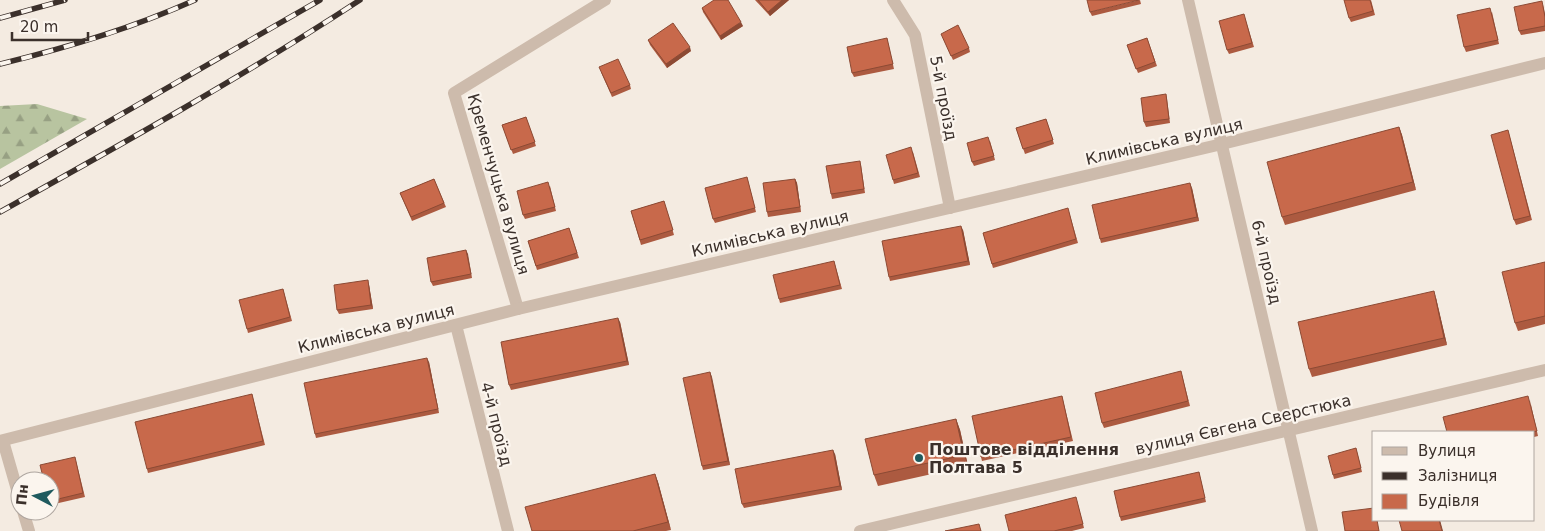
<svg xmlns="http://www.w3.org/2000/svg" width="1545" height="531" font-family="'DejaVu Sans',sans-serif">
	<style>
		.forest { fill: url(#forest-firs) }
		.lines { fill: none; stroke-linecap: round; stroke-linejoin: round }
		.minor { stroke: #cdbbac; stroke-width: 12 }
		.rail-casing { stroke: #3b302b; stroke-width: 5.5 }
		.rail { stroke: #fbf5ee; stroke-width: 4; stroke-dasharray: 11; stroke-linecap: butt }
		.wall { fill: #ac5a40 }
		.shaded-wall { fill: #8c4a34 }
		.building { fill: #c8694b; stroke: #8c4a34 }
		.poi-dot { fill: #1f5a5e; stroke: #fbf5ee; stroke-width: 2 }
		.labels { text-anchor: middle; stroke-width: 4.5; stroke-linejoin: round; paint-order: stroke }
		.street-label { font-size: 16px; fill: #3b302b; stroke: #fbf5ee }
		.poi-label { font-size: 16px; font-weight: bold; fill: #3b302b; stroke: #fbf5ee; text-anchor: start }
	</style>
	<defs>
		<pattern id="forest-firs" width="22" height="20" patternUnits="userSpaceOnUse" patternTransform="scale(1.25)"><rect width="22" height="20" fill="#b8c4a0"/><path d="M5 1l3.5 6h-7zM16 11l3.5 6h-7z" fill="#97a083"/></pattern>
	</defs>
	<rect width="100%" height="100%" fill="#f4ebe1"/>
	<polygon class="forest" points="37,104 87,119 0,169 0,106"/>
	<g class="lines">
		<g class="minor">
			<polyline points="893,0 915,35 950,208"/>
			<polyline points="1188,0 1312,531"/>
			<polyline points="518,309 454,93 605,0"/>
			<polyline points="456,325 508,531"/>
			<polyline points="0,441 518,309 1222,144 1545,63"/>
			<polyline points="3,441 20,500"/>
			<polyline points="23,511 29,531"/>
			<polyline points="860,531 1545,370"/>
		</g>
		<defs>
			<g id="rail">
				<polyline points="0,18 65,0"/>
				<path d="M0 64C66 48 133 28 195 0"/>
				<polyline points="0,184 320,0"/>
				<path d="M0 212C122 144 244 76 360 0"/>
			</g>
		</defs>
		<use href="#rail" class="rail-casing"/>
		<use href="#rail" class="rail"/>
	</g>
	<g class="wall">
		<polygon points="755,0 789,0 770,16"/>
		<polygon points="1140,0 1141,4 1092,16 1090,12"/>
		<polygon points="1371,0 1375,15 1351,22 1349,18"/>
		<polygon points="1543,5 1545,14 1545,31 1521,35 1519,31"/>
		<polygon points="702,8 743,26 721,40 703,12"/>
		<polygon points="1492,12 1499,44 1466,52 1464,47"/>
		<polygon points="1245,18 1254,47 1229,54 1227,50"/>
		<polygon points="887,38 894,69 854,77 852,73"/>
		<polygon points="943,38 969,48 970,52 953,60"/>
		<polygon points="1147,38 1157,66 1138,73 1127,45"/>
		<polygon points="648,40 691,51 667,68 650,45"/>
		<polygon points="601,72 630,85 631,89 612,97"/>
		<polygon points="1166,94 1167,99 1170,123 1146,127 1144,122"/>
		<polygon points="526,117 536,146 513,154 502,125"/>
		<polygon points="1046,119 1054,144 1025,154 1016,128"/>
		<polygon points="1399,127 1402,135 1416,190 1285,225 1282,217"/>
		<polygon points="1508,130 1532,220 1516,225 1514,220"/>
		<polygon points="990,141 995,160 974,166 972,162"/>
		<polygon points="913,152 920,177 894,184 893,180"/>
		<polygon points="861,165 865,193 832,199 831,194"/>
		<polygon points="747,177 756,212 715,223 713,219"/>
		<polygon points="434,179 446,207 412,221 400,193"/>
		<polygon points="795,179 797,183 801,212 768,217 767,212"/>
		<polygon points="550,186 556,211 525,219 523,215"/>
		<polygon points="1192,188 1199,221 1101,243 1100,239"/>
		<polygon points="664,201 674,235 641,245 631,211"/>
		<polygon points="1069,212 1078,243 993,268 983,233"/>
		<polygon points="569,228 579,258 537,270 528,241"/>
		<polygon points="963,230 970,265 890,281 889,277"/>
		<polygon points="466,250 472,278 433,286 431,282"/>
		<polygon points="834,261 842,289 780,303 779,299"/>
		<polygon points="1545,262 1545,324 1518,331 1515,323"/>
		<polygon points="369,285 373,309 339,314 337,310"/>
		<polygon points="283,289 292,321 248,333 247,329"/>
		<polygon points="1436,298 1447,345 1312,377 1309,369"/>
		<polygon points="620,322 629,365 511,390 509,385"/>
		<polygon points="429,362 439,413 316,438 315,434"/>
		<polygon points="710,372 730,465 703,470 702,466"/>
		<polygon points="1182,375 1190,406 1104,428 1102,423"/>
		<polygon points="252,394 265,445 148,473 147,469"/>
		<polygon points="1062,396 1073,441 982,461 981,457"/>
		<polygon points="1530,400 1538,436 1534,437 1534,432"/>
		<polygon points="956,419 960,430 968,466 878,486 874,475"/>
		<polygon points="1356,448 1362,472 1334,479 1333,475"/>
		<polygon points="835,454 842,490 744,508 742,504"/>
		<polygon points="76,461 85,497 50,505 50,481"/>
		<polygon points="1199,472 1206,502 1121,521 1120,517"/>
		<polygon points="655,474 658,482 671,530 666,531 532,531"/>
		<polygon points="1077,501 1084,528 1072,531 1009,531"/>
	</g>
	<g class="shaded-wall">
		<polygon points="782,0 789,0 770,16 768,12"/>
		<polygon points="741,22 743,26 721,40 720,36"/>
		<polygon points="690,47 691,51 667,68 666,64"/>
		<polygon points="1399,127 1402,135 1416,190 1413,182"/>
		<polygon points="795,179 797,183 801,212 800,207"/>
		<polygon points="1190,183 1192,188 1199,221 1197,217"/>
		<polygon points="961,226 963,230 970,265 968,261"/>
		<polygon points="466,250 468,254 472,278 471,274"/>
		<polygon points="368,280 369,285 373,309 371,305"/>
		<polygon points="1434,291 1436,298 1447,345 1444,338"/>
		<polygon points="618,318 620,322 629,365 627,361"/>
		<polygon points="427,358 429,362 439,413 438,409"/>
		<polygon points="710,372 712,377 730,465 728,461"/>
		<polygon points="956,419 960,430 968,466 964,455"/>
		<polygon points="833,450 835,454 842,490 840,486"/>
		<polygon points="655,474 658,482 671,530 668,522"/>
		<polygon points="1439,520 1440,520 1443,531 1442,531"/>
	</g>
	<g class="building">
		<polygon points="714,0 728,0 741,22 720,36 702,8"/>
		<polygon points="758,0 782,0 768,12"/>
		<polygon points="1087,0 1139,0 1090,12"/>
		<polygon points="1344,0 1370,0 1373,11 1349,18"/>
		<polygon points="1542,1 1545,17 1545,26 1519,31 1514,7"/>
		<polygon points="1490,8 1498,40 1464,47 1457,15"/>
		<polygon points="1244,14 1252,43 1227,50 1219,21"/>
		<polygon points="673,23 690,47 666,64 648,40"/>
		<polygon points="958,25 969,48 951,56 941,34"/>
		<polygon points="887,38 893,64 852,73 847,47"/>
		<polygon points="1147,38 1155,62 1136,69 1127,45"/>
		<polygon points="618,59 630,85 611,93 599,67"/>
		<polygon points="1166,94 1169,119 1144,122 1141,98"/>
		<polygon points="526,117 535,142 511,150 502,125"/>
		<polygon points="1046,119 1053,140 1023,149 1016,128"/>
		<polygon points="1399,127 1413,182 1282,217 1267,162"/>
		<polygon points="1508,130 1530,216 1514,220 1491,135"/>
		<polygon points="988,137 994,156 972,162 967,143"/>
		<polygon points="911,147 918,173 893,180 886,155"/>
		<polygon points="860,161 864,189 831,194 826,166"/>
		<polygon points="747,177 755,208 713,219 705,188"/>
		<polygon points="434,179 444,203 411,217 400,193"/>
		<polygon points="795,179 800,207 767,212 763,183"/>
		<polygon points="548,182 555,207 523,215 517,191"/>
		<polygon points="1190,183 1197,217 1100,239 1092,205"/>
		<polygon points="664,201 673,230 640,240 631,211"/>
		<polygon points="1068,208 1076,239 992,264 983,233"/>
		<polygon points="961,226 968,261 889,277 882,241"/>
		<polygon points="569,228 577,253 536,266 528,241"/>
		<polygon points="466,250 471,274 431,282 427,258"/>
		<polygon points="834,261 840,285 779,299 773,275"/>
		<polygon points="1545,262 1545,316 1515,323 1502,272"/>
		<polygon points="368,280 371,305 337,310 334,285"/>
		<polygon points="283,289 290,317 247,329 239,300"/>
		<polygon points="1434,291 1444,338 1309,369 1298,322"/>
		<polygon points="618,318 627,361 509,385 501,342"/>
		<polygon points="427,358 438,409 315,434 304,383"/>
		<polygon points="1181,371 1188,401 1102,423 1095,393"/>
		<polygon points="710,372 728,461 702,466 683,378"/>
		<polygon points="252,394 263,441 147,469 135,422"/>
		<polygon points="1062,396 1071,437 981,457 972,416"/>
		<polygon points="1528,396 1537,431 1533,432 1447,432 1443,417"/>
		<polygon points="956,419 964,455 874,475 865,439"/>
		<polygon points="1356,448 1361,468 1333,475 1328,456"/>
		<polygon points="833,450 840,486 742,504 735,469"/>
		<polygon points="75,457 83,493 50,501 50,481 44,481 40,465"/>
		<polygon points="1199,472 1205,498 1120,517 1114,491"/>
		<polygon points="655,474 668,522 633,531 532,531 525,507"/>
		<polygon points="1076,497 1083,524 1054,531 1009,531 1005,515"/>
		<polygon points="1374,508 1374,520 1377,520 1379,531 1345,531 1342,512"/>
		<polygon points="1399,520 1439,520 1442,531 1402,531"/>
		<polygon points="979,524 981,531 945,531"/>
	</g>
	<circle class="poi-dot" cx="919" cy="458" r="5"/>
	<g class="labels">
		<g class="street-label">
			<text transform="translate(944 98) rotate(79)" y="6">5-й проїзд</text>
			<text transform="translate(1164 141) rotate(-13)" y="6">Климівська вулиця</text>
			<text transform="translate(499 184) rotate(74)" y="6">Кременчуцька вулиця</text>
			<text transform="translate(770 233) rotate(-13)" y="6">Климівська вулиця</text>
			<text transform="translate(1267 262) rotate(77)" y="6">6-й проїзд</text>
			<text transform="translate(376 328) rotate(-14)" y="6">Климівська вулиця</text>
			<text transform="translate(497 424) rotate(76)" y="6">4-й проїзд</text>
			<text transform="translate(1243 424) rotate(-13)" y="6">вулиця Євгена Сверстюка</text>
		</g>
		<g class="poi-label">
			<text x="929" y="455">Поштове відділення<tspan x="929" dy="18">Полтава 5</tspan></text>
		</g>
	</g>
	<rect x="1372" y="431" width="162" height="90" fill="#fbf5ee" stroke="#aea6a0"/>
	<rect x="1382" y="447" width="25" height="8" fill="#cdbbac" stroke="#aea6a0"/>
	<text x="1418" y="456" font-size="15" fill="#3b302b">Вулиця</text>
	<rect x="1382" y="472" width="25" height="8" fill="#3b302b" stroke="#aea6a0"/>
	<text x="1418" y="481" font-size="15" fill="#3b302b">Залізниця</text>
	<rect x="1382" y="494" width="25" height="15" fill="#c8694b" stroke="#aea6a0"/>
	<text x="1418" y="506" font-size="15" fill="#3b302b">Будівля</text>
	<g transform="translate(35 496) rotate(276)"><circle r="24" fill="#fbf5ee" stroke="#aea6a0"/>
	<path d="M0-4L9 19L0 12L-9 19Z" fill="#1f5a5e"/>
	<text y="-8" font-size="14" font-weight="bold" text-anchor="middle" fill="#3b302b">Пн</text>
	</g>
	<path d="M12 32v8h76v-8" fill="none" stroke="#3b302b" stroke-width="2.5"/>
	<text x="20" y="32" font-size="15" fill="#3b302b" stroke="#fbf5ee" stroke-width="4" paint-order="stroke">20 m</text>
</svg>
